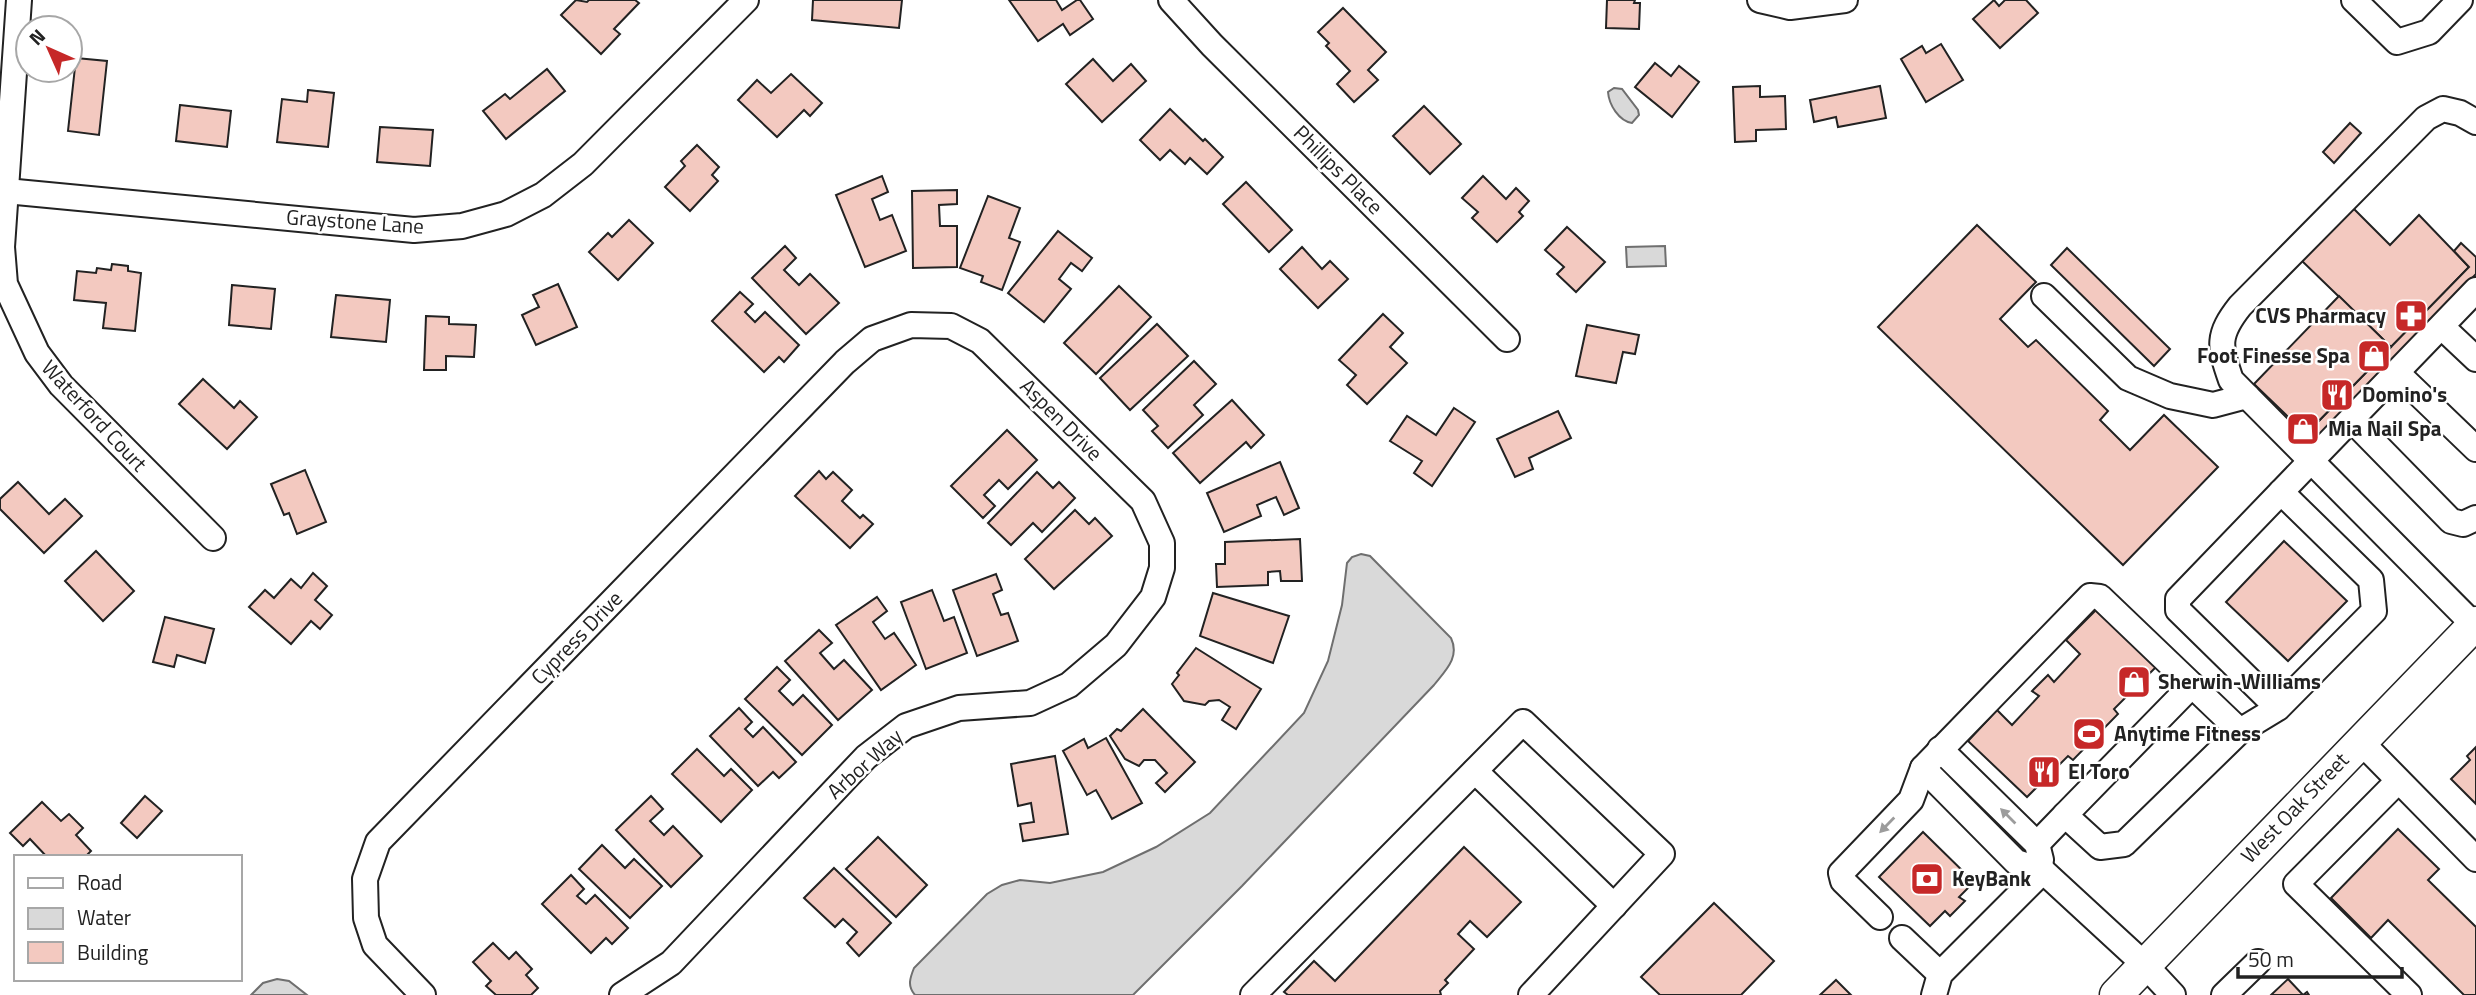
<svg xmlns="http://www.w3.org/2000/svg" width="2476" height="995" font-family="'Titillium Web',sans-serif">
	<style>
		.water { fill: #d9d9d9; stroke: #6f6f6f; stroke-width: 2 }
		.building { fill: #f3c9c0; stroke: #222; stroke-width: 2 }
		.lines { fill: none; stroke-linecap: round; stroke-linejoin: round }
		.minor-casing { stroke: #222; stroke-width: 28 }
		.major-casing { stroke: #222; stroke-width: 35 }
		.minor { stroke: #fff; stroke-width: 24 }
		.major { stroke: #fff; stroke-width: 32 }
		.oneway { fill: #9c9c9c }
		.labels { text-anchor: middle; stroke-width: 5; stroke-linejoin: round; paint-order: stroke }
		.street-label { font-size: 21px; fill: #222; stroke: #fff }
		.poi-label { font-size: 21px; font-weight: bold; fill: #222; stroke: #fff; text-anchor: start }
	</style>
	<rect width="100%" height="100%" fill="#fff"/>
	<g class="water">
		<path d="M1614 88 1622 89 1638 110 1639 115 1632 123C1619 121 1609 105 1608 92Z"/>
		<polygon points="1665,246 1666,266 1627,267 1626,247"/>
		<path d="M1361 554 1370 556 1451 638C1460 657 1446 670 1434 685L1242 886 1133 995H915C907 986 910 978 914 968L987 894 1002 885 1020 880 1050 883 1103 872 1156 847 1210 813 1304 713 1328 661 1342 605 1347 563 1352 557Z"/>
		<polygon points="277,979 289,981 307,995 251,995 263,983"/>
	</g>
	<g class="building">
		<polygon points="576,0 587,2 589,0 635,0 639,3 614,29 620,34 601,54 561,15"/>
		<polygon points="813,0 902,0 899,28 812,20"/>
		<polygon points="1009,0 1056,0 1062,10 1077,0 1080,0 1093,19 1070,35 1063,24 1038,41"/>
		<polygon points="1607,0 1635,0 1634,3 1640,3 1639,29 1606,28"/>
		<polygon points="1994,0 1999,6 2005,0 2026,0 2038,13 2000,48 1973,19"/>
		<polygon points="1343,8 1386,52 1368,70 1378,80 1354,102 1337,84 1350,71 1326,46 1329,43 1318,32"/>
		<polygon points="1941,44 1963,80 1926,102 1901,59 1922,46 1926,53"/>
		<polygon points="76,58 107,61 99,135 68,131"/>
		<polygon points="1093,59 1113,81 1131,64 1146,81 1102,122 1066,84"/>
		<polygon points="1655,63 1671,76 1679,66 1699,82 1672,117 1635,87"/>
		<polygon points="547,69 565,91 506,139 483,111 505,94 510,99"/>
		<polygon points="791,74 822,103 810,116 804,110 777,137 738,100 757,80 771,93"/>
		<polygon points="1760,86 1760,97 1785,96 1786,129 1756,130 1756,141 1735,142 1733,87"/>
		<polygon points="1880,86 1886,118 1838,127 1836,117 1814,122 1810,100"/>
		<polygon points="308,90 334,93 328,147 277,142 282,99 307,102"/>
		<polygon points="180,105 231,111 227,147 176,141"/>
		<polygon points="1424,106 1461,144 1430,174 1393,136"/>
		<polygon points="1170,109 1203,141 1205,139 1223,157 1207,174 1190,158 1185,164 1170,150 1160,160 1140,140"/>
		<polygon points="2350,123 2361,133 2334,163 2323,152"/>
		<polygon points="380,127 433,130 430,166 377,162"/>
		<polygon points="697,145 719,167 712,175 718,181 690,211 665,187 685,166 681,161"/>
		<polygon points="882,176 888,192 872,199 880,220 892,215 906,251 865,267 836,195"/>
		<polygon points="1483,176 1506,199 1516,188 1529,201 1519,212 1523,216 1497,242 1472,218 1478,212 1462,198"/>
		<polygon points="1246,182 1292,230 1269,252 1223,204"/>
		<polygon points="957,190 957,204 939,205 940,226 957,226 957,267 913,268 912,191"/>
		<polygon points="988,196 1020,208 1009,238 1020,242 1002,290 981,282 983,276 960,268"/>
		<polygon points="2352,207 2390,245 2419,215 2469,267 2391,347 2301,260"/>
		<polygon points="629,220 653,243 618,280 589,252 608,233 612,237"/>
		<polygon points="1977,225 2036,282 2000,319 2028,347 2036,340 2108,411 2100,420 2130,450 2164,415 2218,467 2123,565 1878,327"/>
		<polygon points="1567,227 1605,262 1576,292 1557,274 1564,267 1545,250"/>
		<polygon points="1058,231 1092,258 1082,271 1071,263 1059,279 1071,289 1044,322 1008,293"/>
		<polygon points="2461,243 2476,257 2476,274 2313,442 2306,434 2469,267 2454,251"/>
		<polygon points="785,246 796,258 784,270 799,285 810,274 839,303 806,334 752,278"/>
		<polygon points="1302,247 1322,269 1330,261 1348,279 1318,308 1280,269"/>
		<polygon points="2067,248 2170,349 2154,366 2051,265"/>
		<polygon points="112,264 128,266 128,271 141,273 135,331 103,328 106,303 74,300 77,271 96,273 97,268 111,270"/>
		<polygon points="558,284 577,327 536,345 522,315 539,307 533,295"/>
		<polygon points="232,285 275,289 271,329 229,325"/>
		<polygon points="1119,286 1151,317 1096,374 1064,343"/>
		<polygon points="740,292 753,304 745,312 755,322 765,312 799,345 784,362 779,357 764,372 712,321"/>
		<polygon points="336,295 390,300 386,342 331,337"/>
		<polygon points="2339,296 2391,347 2306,434 2254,384"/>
		<polygon points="1383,314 1403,333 1390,347 1407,363 1367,404 1347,385 1356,375 1339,360"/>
		<polygon points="426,316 449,317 449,324 476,325 474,357 446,356 446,370 424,370"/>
		<polygon points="1157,324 1188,356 1130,410 1100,378"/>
		<polygon points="1587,325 1639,335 1635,354 1623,352 1616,383 1576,376"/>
		<polygon points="1194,361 1216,384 1194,405 1203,415 1168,448 1152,431 1158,426 1143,410"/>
		<polygon points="203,379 234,408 240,401 257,417 227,449 179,404"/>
		<polygon points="1232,400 1264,435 1251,448 1246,442 1200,483 1173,453"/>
		<polygon points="1454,408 1475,422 1432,486 1414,473 1422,461 1390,441 1407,416 1436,435"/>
		<polygon points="1558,411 1571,438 1529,458 1533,469 1515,477 1497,439"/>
		<polygon points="1007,430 1037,460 1008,489 999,480 984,495 995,506 983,518 951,486"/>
		<polygon points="1280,462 1299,508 1284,515 1276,497 1257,505 1261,516 1224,532 1207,493"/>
		<polygon points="305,470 326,522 297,534 289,513 284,515 271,484"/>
		<polygon points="819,471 826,479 833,472 852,490 842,501 860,518 863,515 873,524 850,548 795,496"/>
		<polygon points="1037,472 1053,488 1059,482 1075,498 1042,532 1033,523 1011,545 988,523"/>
		<polygon points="18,482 49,514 65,499 82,516 44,553 0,509 0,499"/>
		<polygon points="1075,510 1089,524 1095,518 1112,536 1054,589 1025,559"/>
		<polygon points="1300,539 1302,581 1281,581 1280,571 1268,572 1268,585 1217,587 1216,564 1225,564 1225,542"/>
		<polygon points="2284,541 2347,601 2288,661 2226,602"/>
		<polygon points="96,551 134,591 103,621 65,581"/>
		<polygon points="313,573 327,586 315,600 332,615 320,629 311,621 291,644 249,607 265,590 274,598 291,579 301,588"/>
		<polygon points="996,574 1002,590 993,594 1001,615 1008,613 1018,641 977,656 953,590"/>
		<polygon points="932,590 944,621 954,617 967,653 926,669 901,602"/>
		<polygon points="1213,593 1289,616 1273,663 1200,636"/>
		<polygon points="877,597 887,611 873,622 885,639 894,633 916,665 881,690 836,625"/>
		<polygon points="2096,610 2156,667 2114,709 2118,714 2073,760 2068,756 2027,797 1968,741 1997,710 2012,725 2039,696 2032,691 2048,675 2054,682 2080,654 2066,640"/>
		<polygon points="165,617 214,629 205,663 177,655 174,667 153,662"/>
		<polygon points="819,630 832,643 820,653 834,669 844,660 872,690 838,720 785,661"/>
		<polygon points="1196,648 1261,689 1236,729 1222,720 1230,707 1219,700 1209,701 1205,705 1184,701 1172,684 1179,675 1177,673"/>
		<polygon points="777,667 790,680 779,691 793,705 803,695 832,725 802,755 745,699"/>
		<polygon points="739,708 752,722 745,729 753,737 763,727 796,762 779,778 773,772 758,786 710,736"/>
		<polygon points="1143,709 1195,762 1165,792 1156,783 1167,773 1155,760 1144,760 1139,766 1125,759 1110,736 1117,729 1121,731"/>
		<polygon points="1106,738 1142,803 1112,819 1096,790 1087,795 1063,751 1084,739 1088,748"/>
		<polygon points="2476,747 2476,804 2451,779 2470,760 2467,756"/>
		<polygon points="697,749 724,776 731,769 752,790 721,822 672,774"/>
		<polygon points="1055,756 1068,834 1023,841 1020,824 1034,822 1031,803 1018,806 1011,764"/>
		<polygon points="145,796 162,811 137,838 121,823"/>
		<polygon points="651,796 663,809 650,821 664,835 673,826 702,856 671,887 616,830"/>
		<polygon points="42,802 61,821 69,814 83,828 76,835 91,851 85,857 47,857 30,839 23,846 10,833"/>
		<polygon points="2398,829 2439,869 2428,880 2476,927 2476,995 2464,995 2388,920 2371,938 2331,898"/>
		<polygon points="1923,832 1974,882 1959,897 1965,901 1950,916 1945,911 1930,926 1879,877"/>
		<polygon points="878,837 927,885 896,917 846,869"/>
		<polygon points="602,845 625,868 634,859 662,886 630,918 579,869"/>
		<polygon points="1464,847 1521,902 1487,937 1470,921 1458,934 1474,949 1445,980 1448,983 1440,991 1441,995 1288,995 1284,992 1314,961 1335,981"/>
		<polygon points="834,868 891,923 859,956 847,943 857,932 843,919 835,927 804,898"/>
		<polygon points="571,875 584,889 577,896 586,904 595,895 628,928 612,944 606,938 591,953 542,904"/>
		<polygon points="1714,903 1774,961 1741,995 1660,995 1641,977"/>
		<polygon points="493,943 509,959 516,952 532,969 526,975 538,988 531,995 496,995 486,986 491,981 473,962"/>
		<polygon points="2288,979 2303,995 2307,992 2309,995 2271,995"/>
		<polygon points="1836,980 1851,995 1820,995"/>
	</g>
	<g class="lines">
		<defs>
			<g id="minor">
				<polyline points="19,0 2,247 5,284 37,353 61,385 213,538"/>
				<polyline points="1171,0 1212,45 1507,339"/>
				<polyline points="1760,0 1790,7 1845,0"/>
				<polyline points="2354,0 2397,42 2429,32 2460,0"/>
				<path d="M2476 122 2460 113 2443 109 2426 118 2240 306C2217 335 2219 346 2231 380L2476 627"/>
				<polyline points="6,191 414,230 462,226 506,214 543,195 583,164 746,0"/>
				<polyline points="2044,296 2128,378 2170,396 2213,405 2247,396"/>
				<polyline points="2442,327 2476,359"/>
				<polyline points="2397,373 2476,449"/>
				<polyline points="2352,420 2451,521 2463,524 2476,518"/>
				<polyline points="2281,492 2476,290"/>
				<polyline points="2240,731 2278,708 2374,611 2371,580 2281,492 2178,599 2178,610 2278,708"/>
				<polyline points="2360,741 2476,859"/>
				<polyline points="1940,749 2037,844 2041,860"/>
				<polyline points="1923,768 2016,862 2043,871"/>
				<polyline points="1475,771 1614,906"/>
				<polyline points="2398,781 2296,884 2409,995"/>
				<polyline points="2065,815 2192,685"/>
				<polyline points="1880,917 1843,881 1841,873 1911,800 1923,768 2090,596 2100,597 2240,731 2124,844 2100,847 2065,815 2037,844"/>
				<polyline points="1902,938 1940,974"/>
				<polyline points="423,995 375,945 366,918 365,879 378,842 845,362 872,339 911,325 951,326 980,341 1143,501 1162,543 1162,568 1153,597 1116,645 1069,685 1030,703 959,708 906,726 866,757 671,963 622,995"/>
				<polyline points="1253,995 1523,722 1662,854 1531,995"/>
				<polyline points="1934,995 1940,974 2043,871 2145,965 2173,995"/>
				<polyline points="2224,995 2258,962"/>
			</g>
			<polyline id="major" points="2116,995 2476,623"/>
		</defs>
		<use href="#minor" class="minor-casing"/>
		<use href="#major" class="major-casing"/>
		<use href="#minor" class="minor"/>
		<use href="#major" class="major"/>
	</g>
	<defs><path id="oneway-solid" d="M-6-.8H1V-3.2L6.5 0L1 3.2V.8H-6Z" transform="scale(1.75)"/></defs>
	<g class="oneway">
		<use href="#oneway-solid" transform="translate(2008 816) rotate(-135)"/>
		<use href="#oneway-solid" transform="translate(1887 825) rotate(134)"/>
	</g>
	<defs>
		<symbol id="pharmacy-square" viewBox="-11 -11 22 22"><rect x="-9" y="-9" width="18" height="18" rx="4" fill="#c62828" stroke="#fff"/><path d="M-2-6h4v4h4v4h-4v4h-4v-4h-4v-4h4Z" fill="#fff"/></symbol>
		<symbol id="shop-square" viewBox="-11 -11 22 22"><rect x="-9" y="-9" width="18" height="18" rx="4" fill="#c62828" stroke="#fff"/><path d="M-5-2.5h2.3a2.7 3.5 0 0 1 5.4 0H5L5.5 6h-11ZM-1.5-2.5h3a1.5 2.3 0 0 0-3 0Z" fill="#fff"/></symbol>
		<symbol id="restaurant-square" viewBox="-11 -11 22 22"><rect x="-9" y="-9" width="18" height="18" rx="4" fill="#c62828" stroke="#fff"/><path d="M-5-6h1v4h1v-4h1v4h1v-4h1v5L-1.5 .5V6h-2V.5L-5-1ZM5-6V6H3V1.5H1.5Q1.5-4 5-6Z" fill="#fff"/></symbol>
		<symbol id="stadium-square" viewBox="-11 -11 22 22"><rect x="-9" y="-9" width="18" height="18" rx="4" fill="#c62828" stroke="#fff"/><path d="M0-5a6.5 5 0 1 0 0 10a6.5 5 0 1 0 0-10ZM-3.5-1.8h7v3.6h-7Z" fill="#fff"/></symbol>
		<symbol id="bank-square" viewBox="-11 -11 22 22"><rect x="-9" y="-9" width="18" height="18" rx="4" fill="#c62828" stroke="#fff"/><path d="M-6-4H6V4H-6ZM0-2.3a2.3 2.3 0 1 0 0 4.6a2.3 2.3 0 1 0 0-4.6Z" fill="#fff"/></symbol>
	</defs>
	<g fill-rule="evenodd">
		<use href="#pharmacy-square" x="2392" y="297" width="38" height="38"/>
		<use href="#shop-square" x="2355" y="337" width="38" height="38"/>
		<use href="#restaurant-square" x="2318" y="376" width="38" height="38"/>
		<use href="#shop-square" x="2284" y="410" width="38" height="38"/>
		<use href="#shop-square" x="2115" y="663" width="38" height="38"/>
		<use href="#stadium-square" x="2070" y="715" width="38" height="38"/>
		<use href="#restaurant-square" x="2025" y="753" width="38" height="38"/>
		<use href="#bank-square" x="1908" y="860" width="38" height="38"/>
	</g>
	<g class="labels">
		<g class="street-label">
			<text transform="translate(1338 170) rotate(45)" y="7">Phillips Place</text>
			<text transform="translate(355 222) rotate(4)" y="7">Graystone Lane</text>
			<text transform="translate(94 416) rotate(47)" y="7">Waterford Court</text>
			<text transform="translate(1061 420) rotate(45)" y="7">Aspen Drive</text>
			<text transform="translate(577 638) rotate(-46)" y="7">Cypress Drive</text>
			<text transform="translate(865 764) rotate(-42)" y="7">Arbor Way</text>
			<text transform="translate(2295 808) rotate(-46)" y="7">West Oak Street</text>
		</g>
		<g class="poi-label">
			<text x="2386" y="323" text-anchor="end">CVS Pharmacy</text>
			<text x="2350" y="363" text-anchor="end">Foot Finesse Spa</text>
			<text x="2362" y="402">Domino's</text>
			<text x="2328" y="436">Mia Nail Spa</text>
			<text x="2158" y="689">Sherwin-Williams</text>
			<text x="2114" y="741">Anytime Fitness</text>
			<text x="2068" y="779">El Toro</text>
			<text x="1952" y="886">KeyBank</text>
		</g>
	</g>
	<rect x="14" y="855" width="228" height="126" fill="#ffffff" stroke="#a7a7a7" stroke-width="2"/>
	<rect x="28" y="878" width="35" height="10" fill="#ffffff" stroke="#a7a7a7" stroke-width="2"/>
	<text x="77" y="890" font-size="21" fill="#222222">Road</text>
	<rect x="28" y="908" width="35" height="21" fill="#d9d9d9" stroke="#a7a7a7" stroke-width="2"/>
	<text x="77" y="925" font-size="21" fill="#222222">Water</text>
	<rect x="28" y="942" width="35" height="21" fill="#f3c9c0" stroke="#a7a7a7" stroke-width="2"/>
	<text x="77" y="960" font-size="21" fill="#222222">Building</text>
	<g transform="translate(49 49) rotate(315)"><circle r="33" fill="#ffffff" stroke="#a7a7a7" stroke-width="2"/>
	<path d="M0-5L12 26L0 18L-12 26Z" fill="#c62828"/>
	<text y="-10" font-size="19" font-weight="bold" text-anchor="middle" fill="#222222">N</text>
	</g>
	<path d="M2238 967v10h164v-10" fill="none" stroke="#222222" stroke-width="3.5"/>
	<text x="2248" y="967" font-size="21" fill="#222222" stroke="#ffffff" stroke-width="5" paint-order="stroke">50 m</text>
</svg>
